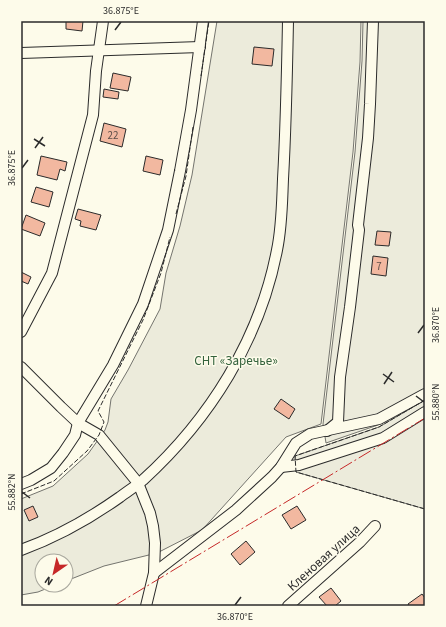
<svg xmlns="http://www.w3.org/2000/svg" width="446" height="627" font-family="'Source Sans 3',sans-serif">
	<style>
		.green { fill: #ecebdb; stroke: #74746e }
		.building { fill: #f2b8a0; stroke: #2b2b2b }
		.lines { fill: none; stroke-linecap: round; stroke-linejoin: round }
		.minor-casing { stroke: #2b2b2b; stroke-width: 12 }
		.minor { stroke: #fdfbea; stroke-width: 10 }
		.fence { stroke: #2b2b2b; stroke-width: 1; stroke-dasharray: 5 2; stroke-linecap: butt }
		.power { stroke: #c62828; stroke-width: 1; stroke-dasharray: 14 3 2 3; stroke-linecap: butt }
		.ticks { fill: none; stroke: #2b2b2b; stroke-width: 1.5 }
		.labels { text-anchor: middle; stroke-width: 3; stroke-linejoin: round; paint-order: stroke }
		.number-label { font-size: 11px; fill: #5d4e48 }
		.park-label { font-size: 13px; fill: #34623c; stroke: #fdfbea }
		.street-label { font-size: 13px; fill: #2b2b2b; stroke: #fdfbea }
		.neatline { fill: none; stroke: #2b2b2b; stroke-width: 1.5 }
		.ticks-label { font-size: 10px; text-anchor: middle; fill: #2b2b2b }
	</style>
	<rect width="100%" height="100%" fill="#fdfbea"/>
	<g class="green">
		<polygon points="217,21 361,21 360,62 353,152 321,424 286,437 202,530 157,553 104,566 66,581 66,561 42,561 42,585 55,585 38,592 21,595 21,499 53,486 88,454 105,430 108,422 111,399 128,370 160,309 166,273 180,226 192,175"/>
		<polygon points="363,21 425,21 425,398 378,425 326,443 323,424 355,152 362,61"/>
		<polygon points="425,400 425,509 296,472 295,456 379,427"/>
	</g>
	<g class="building">
		<polygon points="66,21 83,21 82,31 66,29"/>
		<polygon points="254,47 274,49 272,66 252,64"/>
		<polygon points="113,73 131,77 128,91 110,88"/>
		<polygon points="104,89 119,92 118,99 103,97"/>
		<polygon points="104,123 126,129 122,147 100,141"/>
		<polygon points="41,156 67,162 65,171 60,169 57,180 37,175"/>
		<polygon points="146,156 163,160 160,175 143,171"/>
		<polygon points="36,187 53,192 49,207 31,202"/>
		<polygon points="78,209 101,215 96,230 80,226 81,221 75,219"/>
		<polygon points="26,215 45,223 40,236 21,229"/>
		<polygon points="377,231 391,232 389,246 375,245"/>
		<polygon points="373,256 388,258 386,276 371,274"/>
		<polygon points="21,272 31,277 28,284 21,281"/>
		<polygon points="281,399 295,409 289,419 274,409"/>
		<polygon points="33,506 38,517 29,521 24,510"/>
		<polygon points="297,506 306,520 291,529 282,515"/>
		<polygon points="246,541 255,552 240,565 231,554"/>
		<polygon points="331,588 341,601 335,606 327,606 319,597"/>
		<polygon points="422,594 425,598 425,606 409,606 408,604"/>
	</g>
	<g class="lines">
		<defs>
			<g id="minor">
				<polyline points="21,53 200,47"/>
				<polyline points="21,332 52,273 93,115 96,71 103,21"/>
				<polyline points="21,367 61,407 78,423 99,435 138,483 150,513 153,526 155,543 154,573 146,606"/>
				<polyline points="327,431 338,422 340,377 350,307 359,230 358,225 368,138 370,104 373,21"/>
				<polyline points="281,467 299,465 383,438 425,412"/>
				<polyline points="21,484 31,480 51,468 63,453 75,435 78,423 113,365 143,304 168,230 180,171 191,110 203,21"/>
				<path d="M21 550C57 537 89 519 120 497 128 491 136 486 143 480 210 419 260 339 277 250 282 226 282 202 283 179 286 126 287 74 288 21"/>
				<polyline points="154,573 236,510 272,477 281,467 296,443 310,434 379,419 425,394"/>
				<polyline points="288,606 360,542 375,526"/>
			</g>
		</defs>
		<use href="#minor" class="minor-casing"/>
		<use href="#minor" class="minor"/>
		<g class="fence">
			<polyline points="201,76 209,21"/>
			<polyline points="176,214 186,176 193,127"/>
			<polyline points="425,400 379,427 295,456 296,472 425,509"/>
			<polyline points="21,494 54,481 87,451 99,435 104,422 98,411 143,320 161,273 170,237"/>
		</g>
		<polyline class="power" points="114,606 425,418"/>
	</g>
	<path class="ticks" d="M115 30 121 22M34 139 45 146M35 148 43 137M22 168 28 160M418 333 424 325M383 374 394 382M384 384 392 372M416 396 424 402M22 492 30 498M235 605 241 597"/>
	<g class="labels">
		<g class="number-label">
			<text x="113" y="139">22</text>
			<text x="379" y="270">7</text>
		</g>
		<g class="park-label">
			<text x="236" y="365">СНТ «Заречье»</text>
		</g>
		<g class="street-label">
			<text transform="translate(323 557) rotate(-42)" y="5">Кленовая улица</text>
		</g>
	</g>
	<rect width="446" height="627" fill="none" stroke="#fdfbea" stroke-width="44"/>
	<g transform="translate(54 573) rotate(214)"><circle r="19" fill="#fdfbea" stroke="#a9a89e"/>
	<path d="M0-3L7 15L0 10L-7 15Z" fill="#c62828"/>
	<text y="-6" font-size="11" font-weight="bold" text-anchor="middle" fill="#2b2b2b">N</text>
	</g>
	<rect x="22" y="22" width="402" height="583" class="neatline"/>
	<g class="ticks-label">
		<text x="121" y="14">36.875°E</text>
		<text transform="translate(11 168) rotate(-90)" y="4">36.875°E</text>
		<text transform="translate(435 325) rotate(-90)" y="4">36.870°E</text>
		<text transform="translate(435 402) rotate(-90)" y="4">55.880°N</text>
		<text transform="translate(11 492) rotate(-90)" y="4">55.882°N</text>
		<text x="235" y="620">36.870°E</text>
	</g>
</svg>
